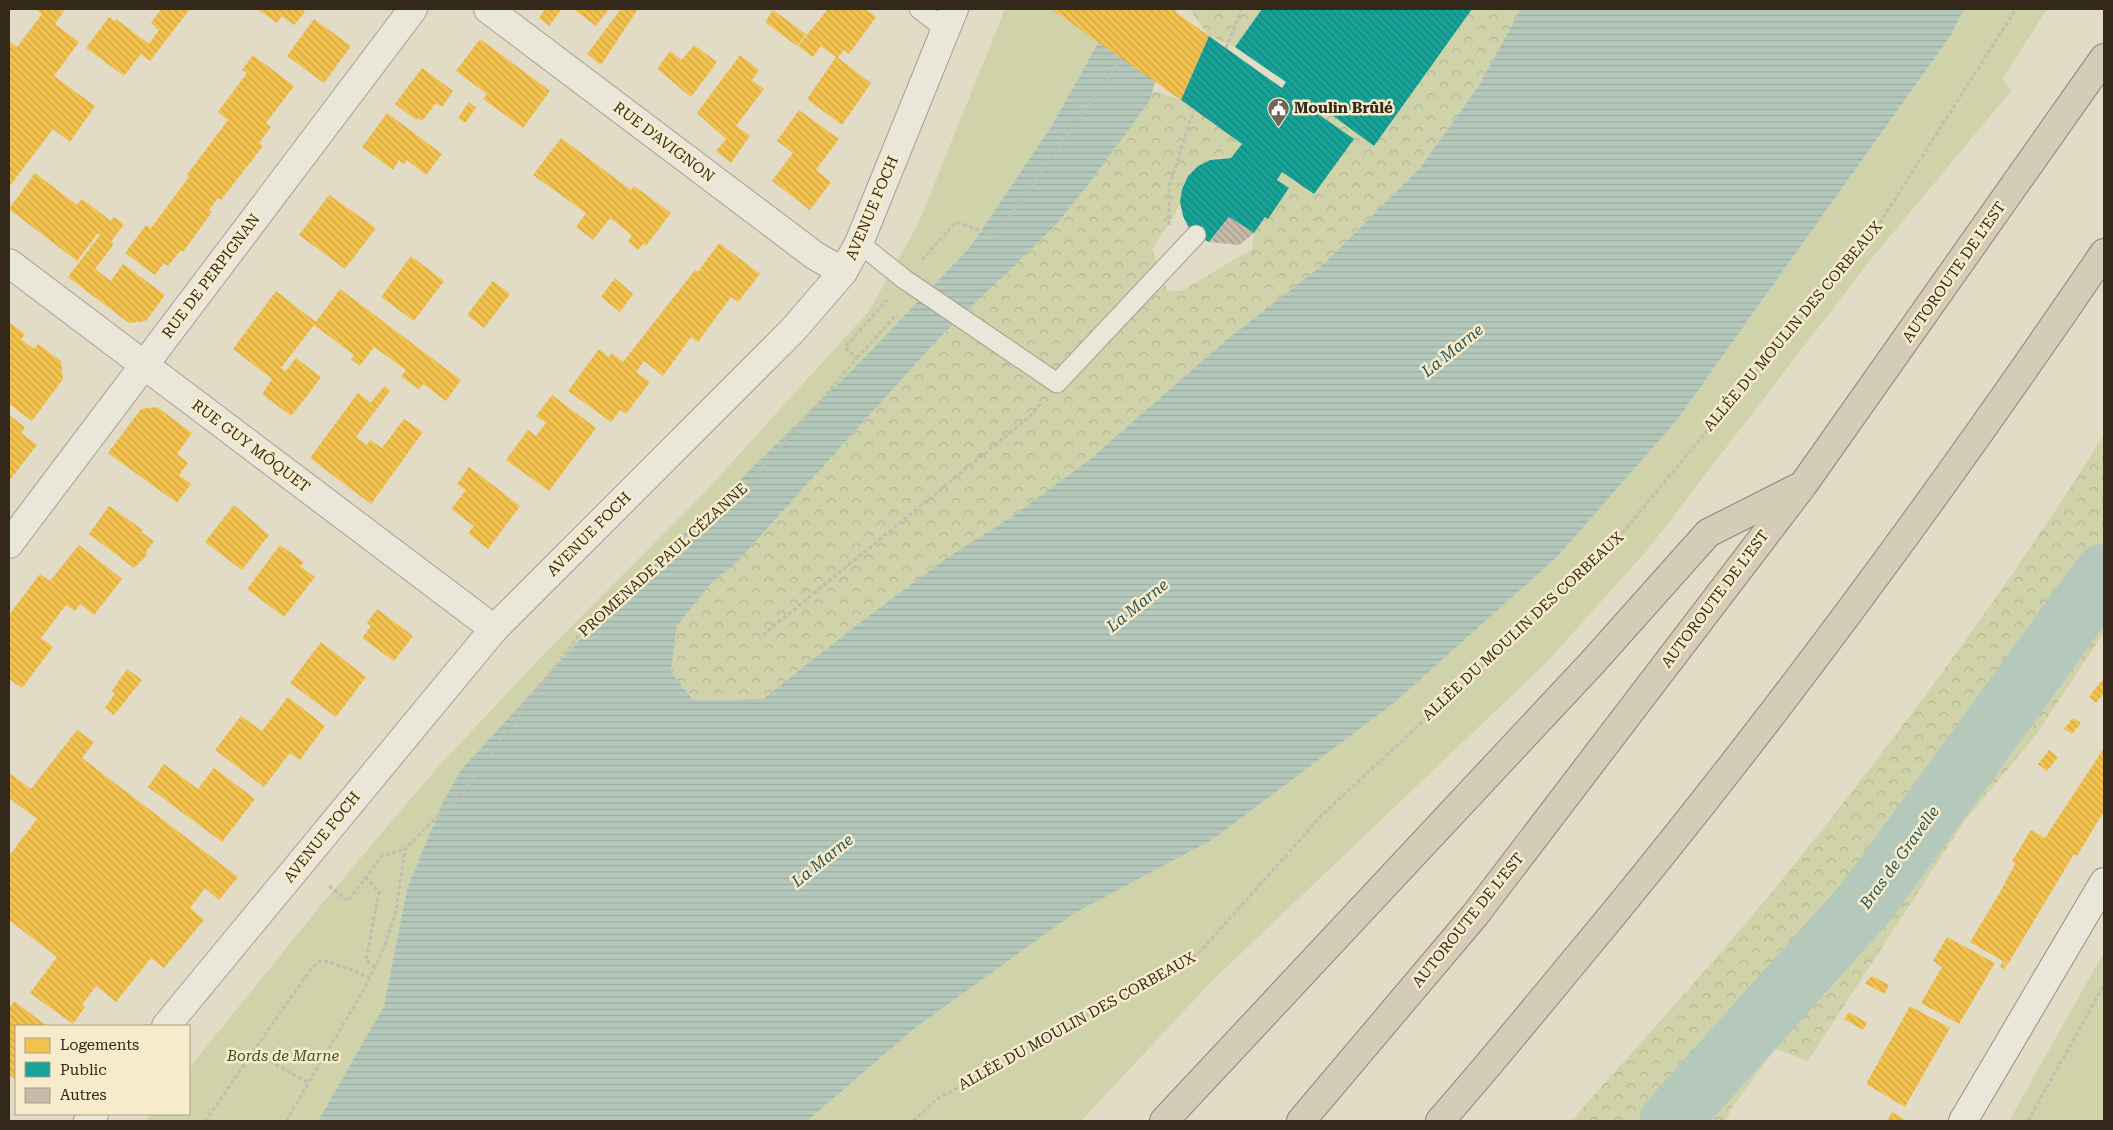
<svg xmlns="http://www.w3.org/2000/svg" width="2113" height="1130" font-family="'Roboto Serif',serif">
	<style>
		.forest { fill: url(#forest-crowns) }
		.park { fill: #d0d3a9 }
		.water { fill: url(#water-rules) }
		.homes { fill: url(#homes-back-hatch) }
		.public { fill: url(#public-back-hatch) }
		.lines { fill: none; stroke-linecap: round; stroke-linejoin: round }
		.river { stroke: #b4c8bc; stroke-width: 61 }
		.building { fill: url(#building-back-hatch) }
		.lane-casing { stroke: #a6a091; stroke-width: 21 }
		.street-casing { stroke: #a6a091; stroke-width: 30 }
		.secondary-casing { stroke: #969081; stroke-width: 30 }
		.highway-casing { stroke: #8c8578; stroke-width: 30 }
		.path { stroke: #c2bdb1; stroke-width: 3; stroke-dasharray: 4 2.5; stroke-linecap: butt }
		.lane { stroke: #eae6d9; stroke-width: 19 }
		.street { stroke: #eae6d9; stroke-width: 28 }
		.secondary { stroke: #eae6d9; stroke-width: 28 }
		.highway { stroke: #d5ccb7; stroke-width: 28 }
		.labels { text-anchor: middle; stroke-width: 5; stroke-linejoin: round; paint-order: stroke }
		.poi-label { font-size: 15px; font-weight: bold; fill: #34281a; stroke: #f6eccb; text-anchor: start }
		.street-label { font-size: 15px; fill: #34281a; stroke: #f6eccb }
		.park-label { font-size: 15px; font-style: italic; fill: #425120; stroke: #f6eccb }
		.water-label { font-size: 16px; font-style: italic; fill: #295454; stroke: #f6eccb }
	</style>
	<defs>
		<pattern id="forest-crowns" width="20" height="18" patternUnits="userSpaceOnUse" patternTransform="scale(1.25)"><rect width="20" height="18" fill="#d0d3a9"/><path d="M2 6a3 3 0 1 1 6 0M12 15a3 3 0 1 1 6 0" fill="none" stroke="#b3b591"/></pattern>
		<pattern id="water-rules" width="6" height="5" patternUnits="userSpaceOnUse" patternTransform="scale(1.25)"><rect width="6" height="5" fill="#b4c8bc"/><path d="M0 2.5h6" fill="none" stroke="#9baca1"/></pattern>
		<pattern id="homes-back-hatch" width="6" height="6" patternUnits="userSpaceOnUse" patternTransform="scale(1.25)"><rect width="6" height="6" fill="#f2c14e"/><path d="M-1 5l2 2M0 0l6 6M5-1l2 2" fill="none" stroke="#d0a644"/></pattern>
		<pattern id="public-back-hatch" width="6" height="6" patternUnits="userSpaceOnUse" patternTransform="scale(1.25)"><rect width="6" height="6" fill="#17a398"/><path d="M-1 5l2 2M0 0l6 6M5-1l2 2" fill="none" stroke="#16857b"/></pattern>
		<pattern id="building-back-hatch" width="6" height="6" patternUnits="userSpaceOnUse" patternTransform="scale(1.25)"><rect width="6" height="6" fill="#c6baa8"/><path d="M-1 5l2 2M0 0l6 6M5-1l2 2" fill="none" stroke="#a29788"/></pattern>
	</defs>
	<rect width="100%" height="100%" fill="#e2dcc7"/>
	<g class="forest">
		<polygon points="1189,9 1262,9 1235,47 1209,36"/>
		<path d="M1472 9H1521L1478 87 1420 168 1324 264 1225 341 1089 460 1010 518 948 557 862 621 763 699 693 700 671 672 677 626 712 582 736 563 939 338 1055 226 1149 102 1152 90 1181 100 1242 144 1231 158C1210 155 1189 167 1182 188 1181 193 1182 198 1180 203 1173 219 1161 235 1152 250L1167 290 1181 291 1252 249 1254 233 1265 217 1268 218 1289 189 1277 180 1282 172 1354 139 1321 116 1325 110 1374 146Z"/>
		<path d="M2104 435V632L2036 735 1964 822 1808 1061 1775 1049 1731 1109 1726 1121H1571C1636 1047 1704 974 1767 898 1888 750 2002 597 2104 435Z"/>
	</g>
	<g class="park">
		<polygon points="1005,9 1108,9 1098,43 1051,127 970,247 862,360 608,609 407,889 384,1006 318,1121 145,1121 151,1114 189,1114 189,1068 326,899 436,769 544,654 705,492 869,311 919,222"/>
		<polygon points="1964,9 2047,9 2003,78 2011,91 1868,263 1649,548 1547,662 1212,981 1081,1121 807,1121 915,1028 1073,914 1213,839 1394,703 1557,557 1677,420 1951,35"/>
		<polygon points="2104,952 2104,1121 2009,1121"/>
	</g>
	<polygon class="water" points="1108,9 1177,9 1149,102 1087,186 1055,226 939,338 736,563 712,582 677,626 671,672 693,700 763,699 862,621 948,557 1010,518 1089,460 1225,341 1324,264 1420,168 1478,87 1521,9 1964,9 1951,35 1677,420 1557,557 1394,703 1213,839 1073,914 915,1028 807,1121 318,1121 384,1006 407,889 443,802 461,770 608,609 862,360 970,247 1051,127 1098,43"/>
	<g class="homes">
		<polygon points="35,9 60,9 64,11 55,24 79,42 54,76 95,106 70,142 53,129 9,187 9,41 17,47 42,14"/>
		<polygon points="161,9 190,9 150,61 141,54 124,76 86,48 109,17 115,21 116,19 149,44 159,30 151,23"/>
		<polygon points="257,9 301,9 305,12 294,25 282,16 277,23"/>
		<polygon points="545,9 562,9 549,26 539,18"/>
		<polygon points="573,9 609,9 596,26"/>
		<polygon points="621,9 638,9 601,65 587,54"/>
		<polygon points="828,9 865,9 876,17 849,54 844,50 838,58 871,83 842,125 807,99 836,57 821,46 813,57 798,46"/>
		<polygon points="1051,9 1171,9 1209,36 1181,100"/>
		<polygon points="773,10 806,34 797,46 765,22"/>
		<polygon points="314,19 351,46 324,83 287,56"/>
		<polygon points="480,39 550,91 523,128 483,99 487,94 456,71"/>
		<polygon points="694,45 717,62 691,97 657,69 670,51 682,60"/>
		<polygon points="253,55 294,86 266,123 271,127 259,143 263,146 221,200 218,198 209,210 212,212 183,252 181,250 168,266 164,263 155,275 125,253 146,225 151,228 189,177 187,175 228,120 218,112 247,73 242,70"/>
		<polygon points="740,55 759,70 752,80 764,89 736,126 750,136 731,163 716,151 726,139 697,113"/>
		<polygon points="422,68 453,91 442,107 436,103 422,121 418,118 416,120 395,104"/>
		<polygon points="469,102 476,108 465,123 458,118"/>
		<polygon points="799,110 839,139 816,170 831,182 810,210 772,181 793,153 777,141"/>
		<polygon points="387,113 442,154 426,175 407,160 404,164 399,160 393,170 362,147"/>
		<polygon points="561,138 631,190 634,186 671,213 646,246 643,244 638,250 628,242 632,235 610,218 593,240 576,227 586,213 533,175"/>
		<polygon points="35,173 77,205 82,199 111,221 114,217 124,224 111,242 114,244 95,269 111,281 123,264 165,295 146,321 129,323 68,277 100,235 98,233 77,261 9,209"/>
		<polygon points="329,195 376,228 345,269 299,235"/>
		<polygon points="719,243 760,274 738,302 731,297 698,342 691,337 663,376 644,361 636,372 650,382 626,414 620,410 611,422 568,391 599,349 609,357 612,353 623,362 695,270 698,272"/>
		<polygon points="411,256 444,281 414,321 381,297"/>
		<polygon points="615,278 633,294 620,312 601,297"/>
		<polygon points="493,281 510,294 484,328 467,315"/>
		<polygon points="340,289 461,380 446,401 423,384 419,389 401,377 406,370 374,347 360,366 351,359 354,355 314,325 281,368 286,371 296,358 321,377 311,391 291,416 262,394 272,379 233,349 276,291 316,322"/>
		<polygon points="9,322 25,334 21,339 34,349 38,344 61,361 63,379 32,421 9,404"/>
		<polygon points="384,386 390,391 356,437 367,445 370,440 382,448 404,419 423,432 371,504 310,458 358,393 371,403"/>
		<polygon points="552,395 596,428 549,491 506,460 528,430 536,436 546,423 536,416"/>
		<polygon points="157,407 192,433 177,454 188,463 179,475 191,484 177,503 108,453 141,409"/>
		<polygon points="9,415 25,427 21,433 37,445 9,481"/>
		<polygon points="469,467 520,506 488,549 468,533 474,526 451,509 466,490 457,484"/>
		<polygon points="234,505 269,535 242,570 205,542"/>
		<polygon points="109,506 143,530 141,532 154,541 146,552 147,555 134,568 89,534"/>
		<polygon points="79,545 122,579 94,615 80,604 75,611 66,605 41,638 53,647 22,688 9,679 9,615 40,574 50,581"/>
		<polygon points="280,545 304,562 300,566 315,577 284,617 247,589"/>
		<polygon points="377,609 413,636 394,661 362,638 371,626 367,623"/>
		<polygon points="321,642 366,677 336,717 290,683"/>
		<polygon points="127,669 142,680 114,715 105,708 115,693 112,691"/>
		<polygon points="2103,679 2104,693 2096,703 2089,697"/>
		<polygon points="288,697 325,726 300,760 290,753 264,787 215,750 241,716 262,731"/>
		<polygon points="2073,718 2081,723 2072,734 2064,729"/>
		<polygon points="77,730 94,742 82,758 238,877 219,900 205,888 190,908 204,920 164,968 151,958 116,1002 96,986 82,1005 85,1007 73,1024 30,993 57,957 9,920 9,856 37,819 9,798 9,777 11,774 31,789"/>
		<polygon points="2104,748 2104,811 2077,856 2074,854 2008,964 1970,942 1999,894 2015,864 2012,861 2031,830 2045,838"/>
		<polygon points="2049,750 2058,757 2047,771 2038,764"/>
		<polygon points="164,764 198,789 214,768 255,799 222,842 148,787"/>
		<polygon points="1947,937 1995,963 1959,1024 1921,1003 1942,967 1933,961"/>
		<polygon points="2002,962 2007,964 2005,969 2000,967"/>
		<polygon points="1872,976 1889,985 1884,994 1865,983"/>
		<polygon points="14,1001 47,1026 16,1026 16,1080 9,1075 9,1009"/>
		<polygon points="1910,1006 1950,1028 1905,1107 1866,1084"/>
		<polygon points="1849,1012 1867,1023 1863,1030 1844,1019"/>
		<polygon points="1892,1112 1907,1121 1887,1121"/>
	</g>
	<polygon class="public" points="1262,9 1472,9 1374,146 1325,110 1321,116 1354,139 1314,194 1282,172 1277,180 1289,188 1268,219 1265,217 1254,233 1229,217 1209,242 1199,237 1189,228 1183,216 1180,202 1182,189 1188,176 1198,166 1210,160 1231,158 1242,144 1181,100 1209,36 1282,88 1286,82 1235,47"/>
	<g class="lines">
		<polyline class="river" points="1670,1121 1866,902 2104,574"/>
	</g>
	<polygon class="building" points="1229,217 1254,233 1239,245 1209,242"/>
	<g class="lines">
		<defs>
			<g id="lane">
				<polyline points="919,9 945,29"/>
				<polyline points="859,243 904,279 1057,383 1196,235"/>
			</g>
			<g id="street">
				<polyline points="488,9 814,255 843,272"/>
				<polyline points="9,263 494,629"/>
				<polyline points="9,544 413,9"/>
				<polyline points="166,1026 494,629 793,330 843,272 859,243 954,9"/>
				<polyline points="88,1121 94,1114"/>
			</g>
			<polyline id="secondary" points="1963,1121 2104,882"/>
			<g id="highway">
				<polyline points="1164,1121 1592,663 1708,533 1797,488"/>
				<polyline points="1301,1121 1475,915 1803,485 2104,58"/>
				<path d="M1440 1121C1483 1072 1525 1021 1567 970 1759 741 1936 500 2104 253"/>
			</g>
		</defs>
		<use href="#lane" class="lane-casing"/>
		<use href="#street" class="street-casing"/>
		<use href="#secondary" class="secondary-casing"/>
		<use href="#highway" class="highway-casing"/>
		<g class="path">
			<polyline points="1226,48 1242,9"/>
			<polyline points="1169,225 1169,187 1194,109"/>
			<polyline points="922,260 956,222 996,236 1121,59"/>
			<polyline points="857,358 897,314"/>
			<polyline points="763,635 1028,418 1041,403"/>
			<polyline points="365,877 379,892 366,960 375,967"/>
			<polyline points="329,886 348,901 382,856 405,849"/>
			<polyline points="253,1051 308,1083"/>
			<polyline points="205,1121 310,970 320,961 330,962 369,977"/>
			<polyline points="286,1121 363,991 383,950 396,911 405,849 468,785 578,636 753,479 857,358 845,347 887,300"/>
			<polyline points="913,1121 937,1099 1198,954 1322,815 1610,548 1881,221 2016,9"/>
			<polyline points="2028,1121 2104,985"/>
		</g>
		<use href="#lane" class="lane"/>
		<use href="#street" class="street"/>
		<use href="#secondary" class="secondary"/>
		<use href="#highway" class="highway"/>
	</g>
	<defs>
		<symbol id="civic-pin" viewBox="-11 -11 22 30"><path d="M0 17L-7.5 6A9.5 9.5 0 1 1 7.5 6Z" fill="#716757" stroke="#f6eccb"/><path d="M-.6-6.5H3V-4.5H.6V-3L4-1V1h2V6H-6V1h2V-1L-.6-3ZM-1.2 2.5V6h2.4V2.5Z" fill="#fff"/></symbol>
	</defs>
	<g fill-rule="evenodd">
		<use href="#civic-pin" x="1266" y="96" width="25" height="34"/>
	</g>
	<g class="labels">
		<g class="poi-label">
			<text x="1294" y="113">Moulin Brûlé</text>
		</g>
		<g class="street-label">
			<text transform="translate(664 142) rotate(37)" y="5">RUE D'AVIGNON</text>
			<text transform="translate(872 208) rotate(-67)" y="5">AVENUE FOCH</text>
			<text transform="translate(1954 272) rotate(-55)" y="5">AUTOROUTE DE L’EST</text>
			<text transform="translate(211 276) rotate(-53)" y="5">RUE DE PERPIGNAN</text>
			<text transform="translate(1793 326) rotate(-50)" y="5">ALLÉE DU MOULIN DES CORBEAUX</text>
			<text transform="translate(251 446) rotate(37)" y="5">RUE GUY MÔQUET</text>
			<text transform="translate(589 534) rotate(-45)" y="5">AVENUE FOCH</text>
			<text transform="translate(663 560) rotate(-42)" y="5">PROMENADE PAUL CÉZANNE</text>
			<text transform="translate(1715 599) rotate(-53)" y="5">AUTOROUTE DE L’EST</text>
			<text transform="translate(1523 626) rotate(-43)" y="5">ALLÉE DU MOULIN DES CORBEAUX</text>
			<text transform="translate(322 837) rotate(-51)" y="5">AVENUE FOCH</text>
			<text transform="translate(1468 920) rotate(-51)" y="5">AUTOROUTE DE L’EST</text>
			<text transform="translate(1077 1021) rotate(-29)" y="5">ALLÉE DU MOULIN DES CORBEAUX</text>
		</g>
		<g class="park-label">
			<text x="283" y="1061">Bords de Marne</text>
		</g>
		<g class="water-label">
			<text transform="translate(1452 350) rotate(-39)" y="6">La Marne</text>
			<text transform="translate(1137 605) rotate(-39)" y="6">La Marne</text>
			<text transform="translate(1899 857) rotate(-54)" y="6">Bras de Gravelle</text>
			<text transform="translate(822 860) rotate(-39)" y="6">La Marne</text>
		</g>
	</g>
	<rect width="2113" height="1130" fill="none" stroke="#34281a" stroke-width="20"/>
	<rect x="15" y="1025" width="175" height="90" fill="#f6eccb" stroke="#a89e84"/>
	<rect x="25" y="1038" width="25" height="15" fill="#f2c14e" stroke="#a89e84"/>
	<text x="60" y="1050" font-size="15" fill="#34281a">Logements</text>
	<rect x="25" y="1062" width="25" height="15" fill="#17a398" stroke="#a89e84"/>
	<text x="60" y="1075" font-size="15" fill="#34281a">Public</text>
	<rect x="25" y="1088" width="25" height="15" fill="#c6baa8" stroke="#a89e84"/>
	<text x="60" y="1100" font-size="15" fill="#34281a">Autres</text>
</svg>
